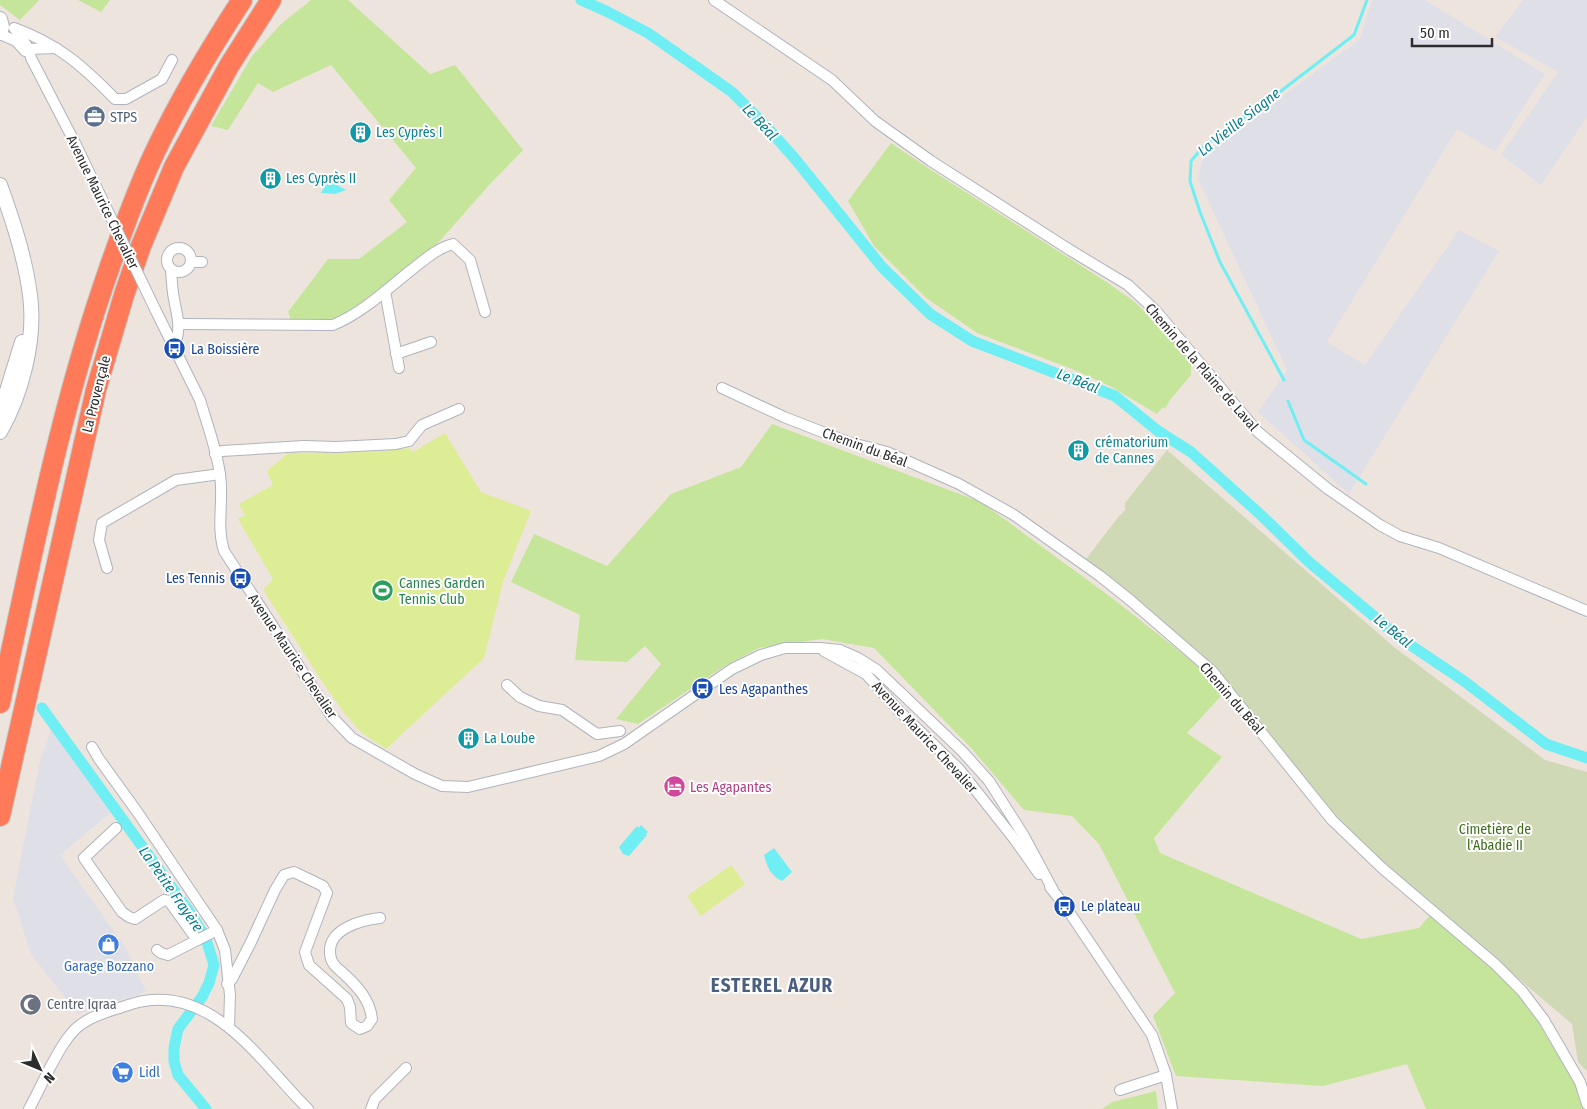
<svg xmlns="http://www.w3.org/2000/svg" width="1587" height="1109" font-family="'Fira Sans Condensed',sans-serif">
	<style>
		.industrial { fill: #dfdfe7 }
		.green { fill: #c5e69a }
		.cemetery { fill: #cfd9b5 }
		.pitch { fill: #dded95 }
		.water { fill: #6feef3 }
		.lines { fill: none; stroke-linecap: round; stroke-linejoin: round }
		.stream { stroke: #6feef3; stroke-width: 3 }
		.canal { stroke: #6feef3; stroke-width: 11 }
		.minor-casing { stroke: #afb4bc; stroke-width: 12 }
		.tertiary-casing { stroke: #afb4bc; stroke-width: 16 }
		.motorway-casing { stroke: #c4c4c4; stroke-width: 22 }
		.minor { stroke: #fff; stroke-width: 10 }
		.tertiary { stroke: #fff; stroke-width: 14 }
		.motorway { stroke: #ff7a59; stroke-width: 20 }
		.minor-bridge-casing { stroke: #afb4bc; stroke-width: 12; stroke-linecap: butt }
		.minor-bridge { stroke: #fff; stroke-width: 10 }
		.labels { text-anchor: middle; stroke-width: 4; stroke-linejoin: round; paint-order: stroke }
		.service-label { font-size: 14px; fill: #4e5e75; stroke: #fff; text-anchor: start }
		.culture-label { font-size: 14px; fill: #0d838f; stroke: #fff; text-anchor: start }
		.street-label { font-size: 14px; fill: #2c2c2c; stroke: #fff }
		.transit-label { font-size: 14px; fill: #164399; stroke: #fff; text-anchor: start }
		.leisure-label { font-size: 14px; fill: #27864d; stroke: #fff; text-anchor: start }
		.hotel-label { font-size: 14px; fill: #b23c85; stroke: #fff; text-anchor: start }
		.park-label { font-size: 14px; fill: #3e6d18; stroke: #fff }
		.shop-label { font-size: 14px; fill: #366cbe; stroke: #fff }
		.worship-label { font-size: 14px; fill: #5b616d; stroke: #fff; text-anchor: start }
		.water-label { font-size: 15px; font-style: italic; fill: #0a7f8d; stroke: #fff }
		.district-label { font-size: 19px; font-weight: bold; letter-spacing: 1px; fill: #4b607f; stroke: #fff }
	</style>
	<rect width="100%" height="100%" fill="#eee4de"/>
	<g class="industrial">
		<polygon points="1372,0 1425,0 1545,74 1495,152 1457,129 1327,342 1365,365 1459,230 1499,251 1349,494 1258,412 1287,370 1198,179 1203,155 1360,39"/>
		<polygon points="1523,0 1587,0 1587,117 1541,185 1501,155 1558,72 1495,37"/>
		<polygon points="51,730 111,812 60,855 127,950 146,992 78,1014 31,954 13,898 40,761"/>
	</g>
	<g class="green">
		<polygon points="0,0 39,0 20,20 0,5"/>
		<polygon points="78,0 110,0 101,12"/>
		<polygon points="311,0 348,0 430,74 455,65 523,150 491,183 437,244 365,305 335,320 291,320 288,312 328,259 359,259 407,222 389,200 416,168 331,65 273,92 258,83 228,130 211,126 252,56 281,24"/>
		<polygon points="891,143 928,168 1105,281 1135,302 1191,360 1191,375 1170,400 1165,409 1163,407 1157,414 1110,386 1072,369 977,333 925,297 874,246 848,201"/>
		<path d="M772 424 981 502 1112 598 1206 672 1222 695 1187 733 1222 757 1154 838 1160 853 1361 939 1419 928 1430 915C1451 932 1472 949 1492 968 1532 1006 1567 1055 1585 1107L1584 1109H1426L1407 1064 1323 1086 1176 1076 1153 1016 1175 993 1099 844 1072 816 1024 810 971 748 874 648 822 639 759 648 723 667 638 724 616 719 661 664 645 646 627 662 575 660 580 615 511 582 534 534 607 566 671 494 741 467Z"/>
		<polygon points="1156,1091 1158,1109 1102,1109 1112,1102"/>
	</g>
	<polygon class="cemetery" points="1167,450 1394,647 1545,760 1587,772 1587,1071 1578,1062 1572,1024 1372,854 1303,780 1250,710 1215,668 1086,559 1119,516 1125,510 1125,503"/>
	<g class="pitch">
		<polygon points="445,433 481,492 531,511 503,582 484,658 386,749 362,733 345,714 325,686 265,593 264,589 273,579 238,519 245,515 239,504 273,485 267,471 288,453 373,452 409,448 413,452"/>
		<polygon points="731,865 745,884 701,916 687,896"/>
	</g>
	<g class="water">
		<polygon points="328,176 331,177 332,182 346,190 335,194 321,193 326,184 324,181 325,177"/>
		<polygon points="641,825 648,832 646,834 647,835 629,856 623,854 619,847 637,826 639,828"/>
		<path d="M774 848 792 872 782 881C771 876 767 867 764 855Z"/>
	</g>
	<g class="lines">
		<g class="stream">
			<polyline points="1284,380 1220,262 1200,212 1190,181 1191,161 1202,148 1281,91 1354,35 1367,0"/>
			<polyline points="1288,401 1304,440 1366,484"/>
		</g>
		<g class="canal">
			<polyline points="581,0 606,11 648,33 732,92 765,125 796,160 882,267 930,314 972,341 1115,396 1158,431 1191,452 1261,515 1309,562 1400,638 1464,681 1546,744 1587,758"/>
			<polyline points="42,708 191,914 206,939 214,965 209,983 202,997 178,1029 174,1048 174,1061 178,1075 206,1109"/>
		</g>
		<defs>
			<g id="minor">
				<polyline points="714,0 832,80 875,121 931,161 1070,250 1128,285 1156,311 1258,432 1328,489 1380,525 1400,536 1439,548 1587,611"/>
				<path d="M14 28C58 44 83 66 115 99H126L162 79 172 60"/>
				<polyline points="15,29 29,49 31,58 76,145"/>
				<polyline points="0,34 16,41 25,51"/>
				<polyline points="29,49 56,48"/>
				<circle cx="179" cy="260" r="12"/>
				<polyline points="191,262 202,262"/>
				<path d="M171 271C172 280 172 290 174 299 177 316 182 329 174 346"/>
				<polyline points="385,291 399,368"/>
				<path d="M155 309 200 400C207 424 217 450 220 475 224 500 216 526 224 551L332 717 352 738 415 774 442 786 468 787 599 756 624 744 732 669 761 655 785 648H819L840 650 858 658 877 670 962 751 989 781 1024 836 1053 890"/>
				<path d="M179 324 333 325C362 313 386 290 410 271 423 261 437 248 453 244L470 260 485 312"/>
				<polyline points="396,354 431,342"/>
				<polyline points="722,388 784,417 848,442 887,452 959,484 1014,515 1100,576 1130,600 1212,671 1332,820 1382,868 1495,964 1522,991 1544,1020 1580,1082 1587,1104"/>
				<polyline points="215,454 222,451 304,446 336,447 396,444 409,441 422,425 459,409"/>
				<polyline points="107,568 99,540 102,523 176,480 220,474"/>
				<polyline points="824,651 866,674 898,710 959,769 1015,840 1039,874"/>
				<polyline points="507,685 520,697 539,706 562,710 597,734 620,731"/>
				<polyline points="92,747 99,759 138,813 217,930 225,950 230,995 229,1027"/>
				<polyline points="116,828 84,858 122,912 129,917 135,919 164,900 169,901 197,940"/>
				<polyline points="1050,887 1065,906 1152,1035 1166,1075 1172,1109"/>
				<polyline points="157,950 161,953 168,955 217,930"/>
				<path d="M227 984 232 979 251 942 275 890 284 875 294 872 323 886 327 893 305 952 309 965 347 999 350 1007 351 1023 360 1029 367 1026 372 1019C370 1000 358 987 344 974 341 971 335 967 333 963 331 960 330 955 330 952 329 929 361 920 380 918"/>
				<polyline points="1120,1090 1166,1075"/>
				<path d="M29 1109C41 1087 53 1058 67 1039 80 1019 101 1014 122 1007 129 1005 136 1002 144 1001 217 989 263 1065 308 1109"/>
				<polyline points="371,1109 375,1099 406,1068"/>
			</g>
			<g id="tertiary">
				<polyline points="0,19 2,27 0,33"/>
				<path d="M0 185C13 221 25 257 30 295 36 339 22 394 0 432"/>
				<polyline points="0,410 6,394 22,342"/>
			</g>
			<g id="motorway">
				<path d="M0 703C32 556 60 408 110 266 123 229 137 190 154 154 179 101 210 49 242 0"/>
				<polyline points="0,816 96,390 124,295 141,246 174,167 229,66 271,0"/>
			</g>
		</defs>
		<use href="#minor" class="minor-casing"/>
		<use href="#tertiary" class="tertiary-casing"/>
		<use href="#motorway" class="motorway-casing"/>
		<use href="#minor" class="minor"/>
		<use href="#tertiary" class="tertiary"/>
		<use href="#motorway" class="motorway"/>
		<defs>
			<polyline id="minor-bridge" points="76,145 155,309"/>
		</defs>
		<use href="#minor-bridge" class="minor-bridge-casing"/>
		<use href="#minor-bridge" class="minor-bridge"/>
	</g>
	<defs>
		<symbol id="office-disc" viewBox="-11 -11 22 22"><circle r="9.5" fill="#5c6f8a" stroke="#fff"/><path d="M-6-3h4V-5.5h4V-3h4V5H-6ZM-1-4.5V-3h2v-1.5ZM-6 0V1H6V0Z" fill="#fff"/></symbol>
		<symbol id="building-disc" viewBox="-11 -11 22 22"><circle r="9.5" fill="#0f9aa8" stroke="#fff"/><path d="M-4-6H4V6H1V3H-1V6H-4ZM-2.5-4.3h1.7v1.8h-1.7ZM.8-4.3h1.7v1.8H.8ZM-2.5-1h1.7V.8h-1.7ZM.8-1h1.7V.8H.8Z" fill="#fff"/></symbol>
		<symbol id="bus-disc" viewBox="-11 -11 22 22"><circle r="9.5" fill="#1a4fb4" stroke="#fff"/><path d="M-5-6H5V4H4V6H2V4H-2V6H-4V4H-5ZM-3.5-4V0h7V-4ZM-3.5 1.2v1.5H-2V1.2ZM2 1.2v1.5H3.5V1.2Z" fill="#fff"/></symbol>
		<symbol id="stadium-disc" viewBox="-11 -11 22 22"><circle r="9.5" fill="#2e9e5b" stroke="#fff"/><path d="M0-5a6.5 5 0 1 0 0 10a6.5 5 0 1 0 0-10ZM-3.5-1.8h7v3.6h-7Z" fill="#fff"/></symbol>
		<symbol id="hotel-disc" viewBox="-11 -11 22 22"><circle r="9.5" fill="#d1479c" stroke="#fff"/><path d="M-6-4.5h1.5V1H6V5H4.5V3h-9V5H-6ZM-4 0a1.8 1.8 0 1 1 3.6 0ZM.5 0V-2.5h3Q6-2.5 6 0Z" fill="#fff"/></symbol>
		<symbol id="shop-disc" viewBox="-11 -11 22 22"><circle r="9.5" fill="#3f7fe0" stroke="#fff"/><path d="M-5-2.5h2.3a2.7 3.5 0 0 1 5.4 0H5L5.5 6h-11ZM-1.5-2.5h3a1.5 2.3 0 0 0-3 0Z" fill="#fff"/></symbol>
		<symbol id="mosque-disc" viewBox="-11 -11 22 22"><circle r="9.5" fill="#6b7280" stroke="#fff"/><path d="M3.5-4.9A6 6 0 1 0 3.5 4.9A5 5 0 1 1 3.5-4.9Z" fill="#fff"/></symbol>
		<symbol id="supermarket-disc" viewBox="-11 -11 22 22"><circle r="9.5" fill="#3f7fe0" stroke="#fff"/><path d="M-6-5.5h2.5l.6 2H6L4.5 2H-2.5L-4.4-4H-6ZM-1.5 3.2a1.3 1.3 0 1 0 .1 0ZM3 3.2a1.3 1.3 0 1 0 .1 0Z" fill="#fff"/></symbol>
	</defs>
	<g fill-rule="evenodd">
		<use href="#office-disc" x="82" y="104" width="25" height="25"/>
		<use href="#building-disc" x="348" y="120" width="25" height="25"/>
		<use href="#building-disc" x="258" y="166" width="25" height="25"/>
		<use href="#bus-disc" x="162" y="336" width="25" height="25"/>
		<use href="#building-disc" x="1066" y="438" width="25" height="25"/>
		<use href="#bus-disc" x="228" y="566" width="25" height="25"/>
		<use href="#stadium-disc" x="370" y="578" width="25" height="25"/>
		<use href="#bus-disc" x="690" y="676" width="25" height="25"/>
		<use href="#building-disc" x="456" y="726" width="25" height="25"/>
		<use href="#hotel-disc" x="662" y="774" width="25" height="25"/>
		<use href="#bus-disc" x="1052" y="894" width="25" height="25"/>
		<use href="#shop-disc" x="96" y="932" width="25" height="25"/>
		<use href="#mosque-disc" x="18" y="992" width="25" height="25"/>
		<use href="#supermarket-disc" x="110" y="1060" width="25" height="25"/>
	</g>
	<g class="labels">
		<g class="service-label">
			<text x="110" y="122">STPS</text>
		</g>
		<g class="culture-label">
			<text x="376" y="137">Les Cyprès I</text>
			<text x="286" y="183">Les Cyprès II</text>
			<text x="1095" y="447">crématorium<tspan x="1095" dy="16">de Cannes</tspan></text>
			<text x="484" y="743">La Loube</text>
		</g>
		<g class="street-label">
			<text transform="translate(103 202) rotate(64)" y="5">Avenue Maurice Chevalier</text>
			<text transform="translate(1202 367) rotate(49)" y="5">Chemin de la Plaine de Laval</text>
			<text transform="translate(96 394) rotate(-76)" y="5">La Provençale</text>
			<text transform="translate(865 447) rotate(20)" y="5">Chemin du Béal</text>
			<text transform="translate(293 656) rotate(56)" y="5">Avenue Maurice Chevalier</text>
			<text transform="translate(1232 698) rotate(49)" y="5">Chemin du Béal</text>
			<text transform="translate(925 737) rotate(47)" y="5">Avenue Maurice Chevalier</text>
		</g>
		<g class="transit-label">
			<text x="191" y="354">La Boissière</text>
			<text x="225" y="583" text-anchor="end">Les Tennis</text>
			<text x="719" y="694">Les Agapanthes</text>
			<text x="1081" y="911">Le plateau</text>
		</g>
		<g class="leisure-label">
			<text x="399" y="588">Cannes Garden<tspan x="399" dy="16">Tennis Club</tspan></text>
		</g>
		<g class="hotel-label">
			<text x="690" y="792">Les Agapantes</text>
		</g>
		<g class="park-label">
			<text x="1495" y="834">Cimetière de<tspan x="1495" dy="16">l'Abadie II</tspan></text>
		</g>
		<g class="shop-label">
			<text x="109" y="971">Garage Bozzano</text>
			<text x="139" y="1077" text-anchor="start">Lidl</text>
		</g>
		<g class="worship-label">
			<text x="47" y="1009">Centre Iqraa</text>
		</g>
		<g class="water-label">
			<text transform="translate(760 122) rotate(47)" y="5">Le Béal</text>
			<text transform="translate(1239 122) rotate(-38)" y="5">La Vieille Siagne</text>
			<text transform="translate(1078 381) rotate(21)" y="5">Le Béal</text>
			<text transform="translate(1393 631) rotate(39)" y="5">Le Béal</text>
			<text transform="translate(171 889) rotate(55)" y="5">La Petite Frayère</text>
		</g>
		<g class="district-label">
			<text x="772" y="992">ESTEREL AZUR</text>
		</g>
	</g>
	<g transform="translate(40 1069) rotate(134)" stroke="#ffffff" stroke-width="4" paint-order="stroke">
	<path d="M0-4L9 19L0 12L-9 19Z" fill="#2c2c2c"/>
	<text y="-8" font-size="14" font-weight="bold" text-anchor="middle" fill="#2c2c2c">N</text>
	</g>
	<path d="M1412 38v8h80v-8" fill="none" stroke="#2c2c2c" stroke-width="2.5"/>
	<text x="1420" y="38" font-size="15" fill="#2c2c2c" stroke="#ffffff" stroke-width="4" paint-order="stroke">50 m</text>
</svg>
